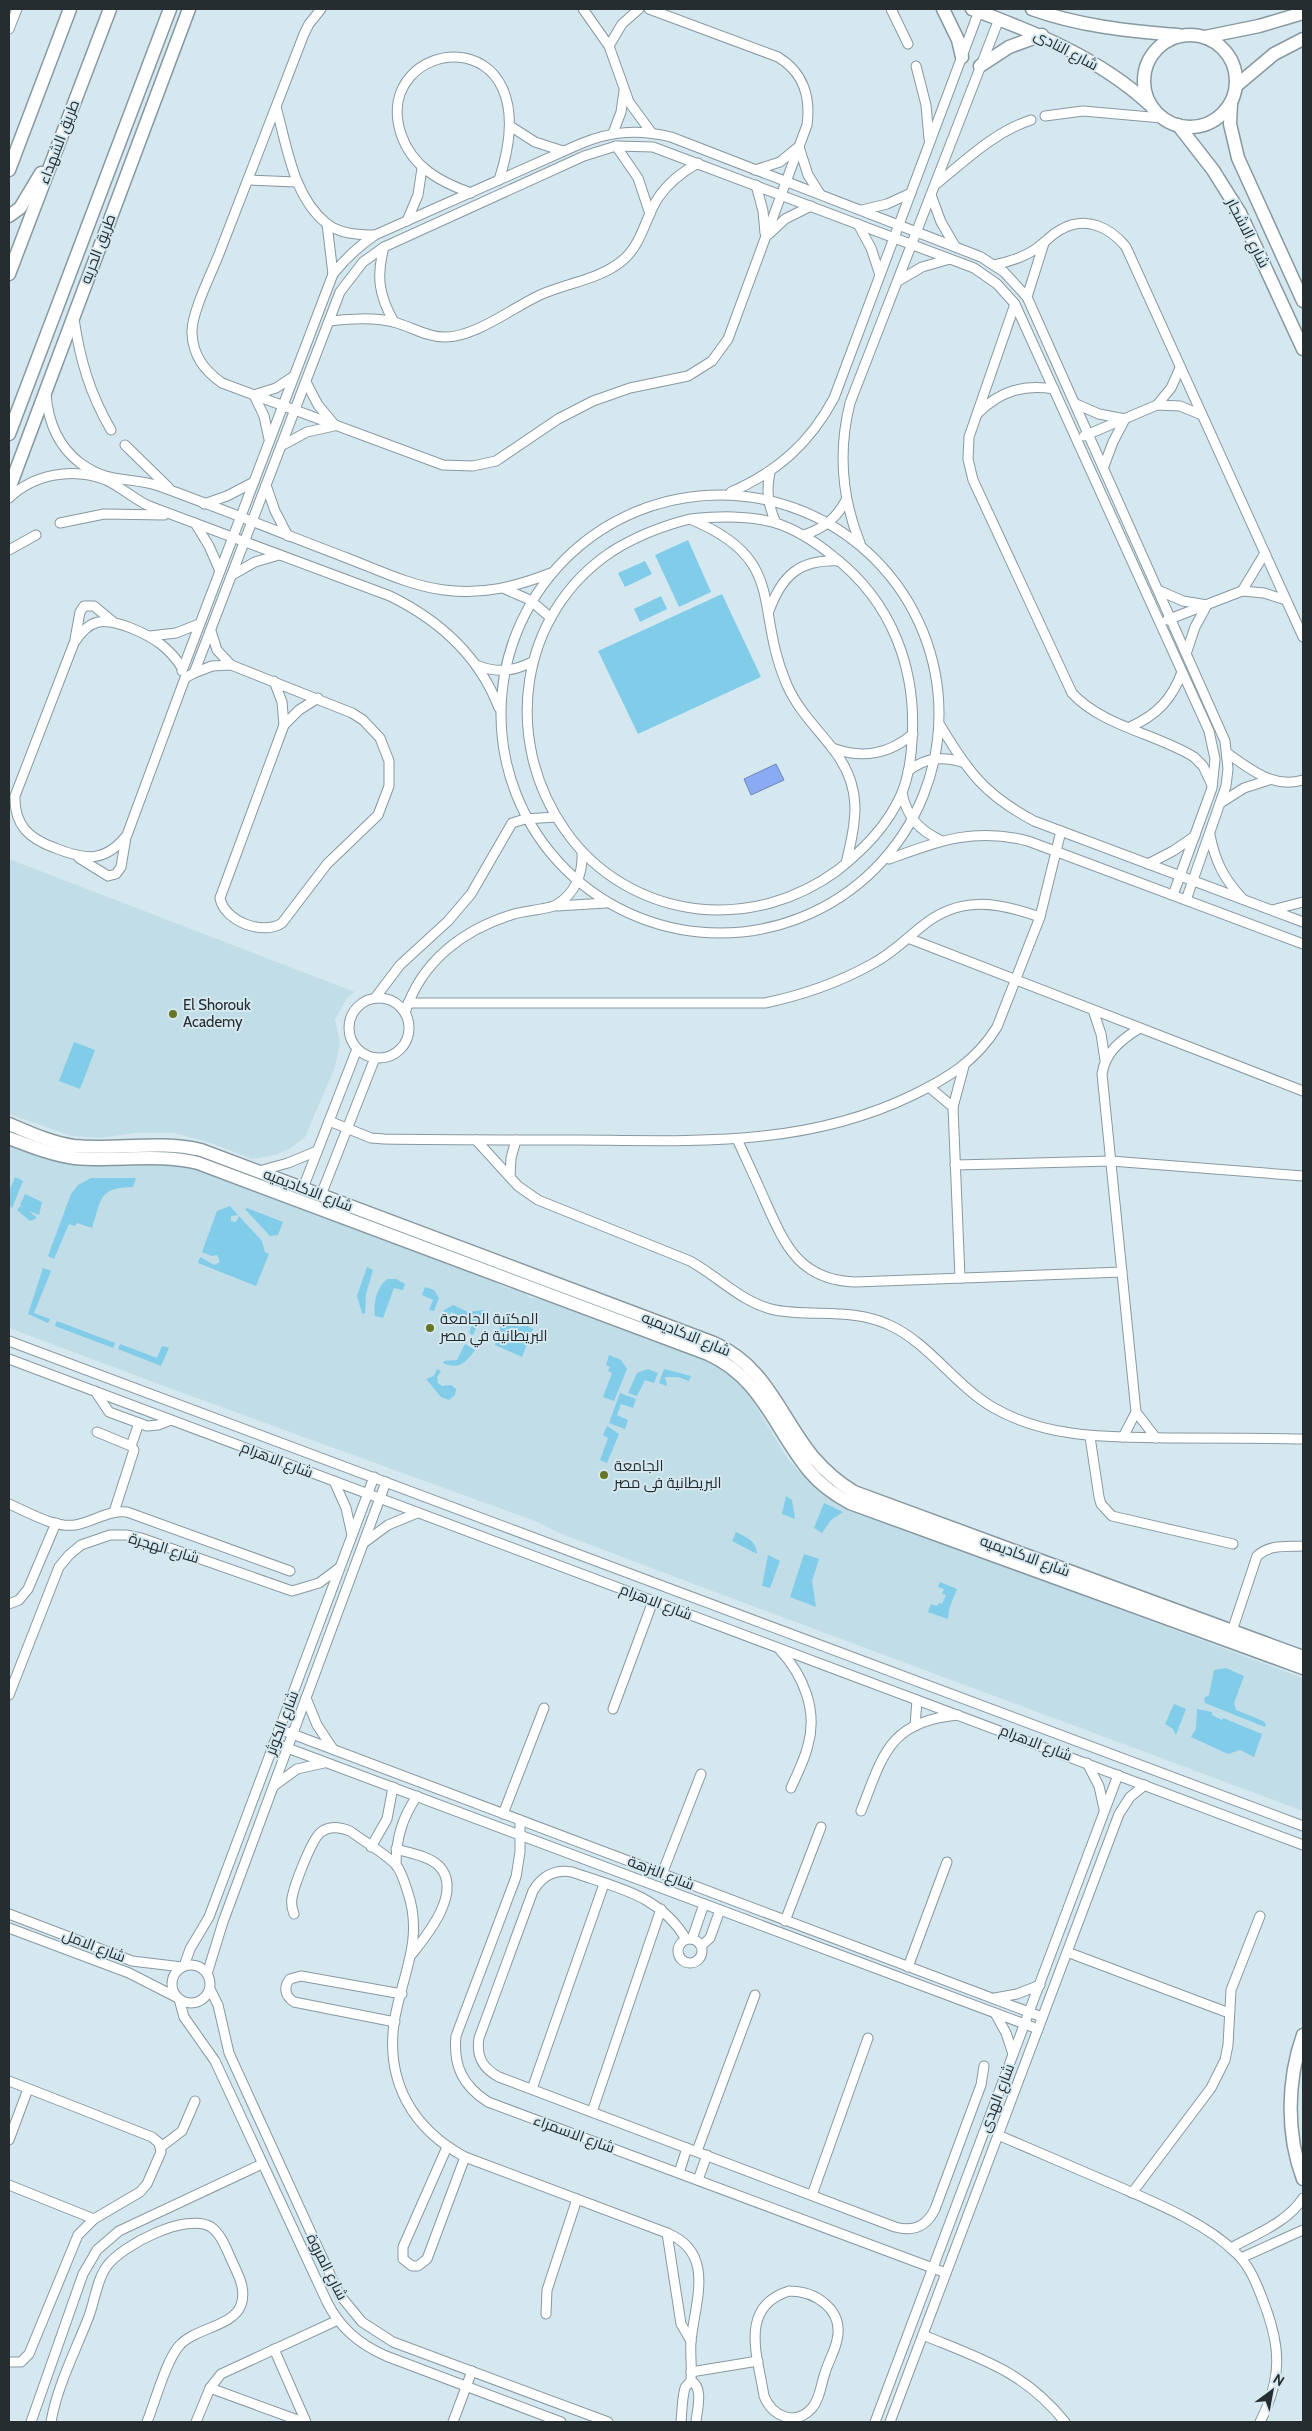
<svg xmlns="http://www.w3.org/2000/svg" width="1312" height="2431" font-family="Cabin,Cairo,sans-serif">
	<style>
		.built { fill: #c1dde8 }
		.green { fill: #81cce9 }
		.water { fill: #8aabf4; stroke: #6c85b9 }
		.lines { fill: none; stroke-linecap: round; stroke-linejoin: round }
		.street-casing { stroke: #8799a0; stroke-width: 11 }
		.secondary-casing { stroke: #8799a0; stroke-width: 15 }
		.street { stroke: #fff; stroke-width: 9 }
		.secondary { stroke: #fff; stroke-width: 12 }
		.poi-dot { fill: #667623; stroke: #d5e8f0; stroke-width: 2 }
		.labels { text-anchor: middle; stroke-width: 4; stroke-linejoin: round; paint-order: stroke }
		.street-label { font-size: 15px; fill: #252d30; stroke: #d5e8f0 }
		.poi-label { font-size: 15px; fill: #252d30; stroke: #d5e8f0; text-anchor: start }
	</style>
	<rect width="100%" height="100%" fill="#d5e8f0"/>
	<g class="built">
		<polygon points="9,859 355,992 347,998 335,1019 340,1044 335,1067 305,1137 291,1148 276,1155 252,1159 211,1143 174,1133 136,1133 100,1138 71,1136 9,1114"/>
		<polygon points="9,1144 195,1167 489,1278 504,1287 511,1289 512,1286 527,1292 526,1295 531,1298 548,1299 715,1364 732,1376 748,1393 787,1458 797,1469 829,1498 847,1508 1303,1678 1303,1811 715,1592 559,1533 535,1521 180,1392 9,1328"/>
	</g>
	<g class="green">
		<polygon points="688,540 711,592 679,607 655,555"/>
		<polygon points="645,561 652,574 625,587 618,573"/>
		<polygon points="722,594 761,677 638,734 598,651"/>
		<polygon points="661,596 667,609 640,622 634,609"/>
		<polygon points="74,1042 95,1050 80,1089 59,1081"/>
		<polygon points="15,1177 23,1181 12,1208 9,1206 9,1192"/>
		<path d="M91 1178H136L133 1187C98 1188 102 1198 92 1228L77 1223 75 1226 69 1224 54 1259 48 1256 71 1194 78 1185Z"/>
		<polygon points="25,1194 42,1202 39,1215 29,1211 37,1218 30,1221 17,1210 20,1206 24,1208 20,1205"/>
		<polygon points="230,1206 238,1215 231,1216 231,1221 236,1222 239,1216 262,1241 265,1252 269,1254 256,1286 198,1263 200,1257 214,1265 220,1262 217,1255 212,1256 202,1252 217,1211"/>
		<polygon points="247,1208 283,1222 278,1235 270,1236 245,1209"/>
		<polygon points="367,1267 373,1270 366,1294 365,1314 362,1313 357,1296"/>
		<polygon points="43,1268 51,1271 34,1313 50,1319 48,1323 28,1314"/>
		<path d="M388 1279H396L405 1284 403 1290 394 1288 383 1318 375 1316C373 1304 377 1285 388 1279Z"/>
		<polygon points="425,1287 434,1290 439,1298 434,1311 429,1310 433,1300 422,1295"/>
		<polygon points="453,1305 468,1312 484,1310 484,1318 478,1324 473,1335 469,1333 473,1322 451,1312 448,1318 442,1315 444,1310"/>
		<polygon points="508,1320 519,1327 526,1325 533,1329 522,1357 495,1345 501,1324"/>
		<polygon points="57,1321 115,1343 113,1348 55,1326"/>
		<polygon points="120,1344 157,1358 162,1346 169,1348 161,1366 118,1349"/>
		<path d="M465 1344 475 1350C465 1363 459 1370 443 1363L444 1361 457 1360Z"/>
		<polygon points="609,1355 621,1360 627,1369 614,1401 603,1397 612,1373 608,1371 610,1367 606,1365"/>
		<polygon points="437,1369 441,1371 437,1377 438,1383 442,1386 451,1385 456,1389 455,1395 449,1400 441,1397 426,1379 434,1376"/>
		<polygon points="648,1369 658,1373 654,1383 645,1380 637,1396 628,1393 637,1373"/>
		<polygon points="664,1369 691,1376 689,1381 678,1377 665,1377 667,1386 659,1383"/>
		<polygon points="620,1393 636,1399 633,1408 621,1404 617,1415 628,1420 625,1429 609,1423"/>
		<polygon points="607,1426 619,1434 607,1463 600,1460 608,1438 603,1435"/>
		<polygon points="786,1496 792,1500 795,1519 782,1514"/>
		<polygon points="824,1503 843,1512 831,1520 822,1533 814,1528"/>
		<path d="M736 1532C747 1538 756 1540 757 1554L732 1541Z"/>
		<polygon points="804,1554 819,1559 812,1581 816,1607 790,1597"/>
		<polygon points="768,1555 780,1561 770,1588 762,1586"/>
		<polygon points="940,1582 957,1589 949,1609 948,1619 928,1612 931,1604 937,1606 939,1603 942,1604 946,1595 942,1594 944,1589 938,1587"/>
		<polygon points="1226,1668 1244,1676 1234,1703 1236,1710 1263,1721 1266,1724 1265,1727 1205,1703 1204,1698 1209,1695 1214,1670"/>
		<polygon points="1174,1704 1186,1709 1176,1735 1173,1729 1165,1724"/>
		<polygon points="1197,1709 1212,1712 1212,1715 1222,1720 1223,1718 1262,1734 1254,1757 1240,1750 1228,1754 1191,1737 1196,1729"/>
	</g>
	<polygon class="water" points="776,764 784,780 751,795 744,779"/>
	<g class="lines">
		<defs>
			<g id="street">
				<path d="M321 9 309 24 304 34C276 108 247 181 219 254 211 274 191 314 192 333 193 356 204 370 222 383L443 465 473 466 496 461 558 419 593 401 630 388 688 376 712 361 728 339 807 125C811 97 803 72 778 57L649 9"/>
				<polyline points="583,9 609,46 629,102 651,132"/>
				<polyline points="891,9 908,44"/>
				<polyline points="9,29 17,9"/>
				<polyline points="609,46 622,24 639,9"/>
				<polyline points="916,66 926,105 929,139"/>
				<path d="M276 107C287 146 293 196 326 223 339 234 359 235 375 235"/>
				<polyline points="1045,116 1083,111 1162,118"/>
				<polyline points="510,126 535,142 563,151"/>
				<polyline points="613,133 621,112 624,91"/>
				<polyline points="616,146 638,178 650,214"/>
				<polyline points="799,147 808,175 820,194"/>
				<polyline points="755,170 780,162 797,148"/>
				<polyline points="248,180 296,182"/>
				<polyline points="756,185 763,211 765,233"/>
				<path d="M935 185C965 161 994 132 1031 120"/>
				<path d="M471 193C440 182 412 167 401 134 369 36 554 12 499 180"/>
				<polyline points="931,195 941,222 955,246"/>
				<polyline points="862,210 887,204 911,193"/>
				<polyline points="407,221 418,195 422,168"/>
				<polyline points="327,224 333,274"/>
				<polyline points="858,224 871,248 880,275"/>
				<polyline points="769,234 785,219 811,206"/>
				<path d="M384 247C376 276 379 296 394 322"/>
				<path d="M994 265C1008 262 1022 258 1034 250 1044 244 1051 234 1062 229 1086 216 1110 227 1126 247L1303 637"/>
				<polyline points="898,281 922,267 950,259"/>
				<polyline points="1027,297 1044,243"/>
				<path d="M1015 304 969 437 968 459 973 480 1072 693C1102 726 1157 734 1194 757L1203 766 1212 785"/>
				<path d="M74 319C80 360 90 394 111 430"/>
				<path d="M329 321C350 319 373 317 393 322 411 326 426 337 444 337 474 338 512 308 540 295 567 283 601 279 623 260 642 244 645 218 658 198 668 183 682 172 698 163"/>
				<polyline points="306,382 318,405 333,423"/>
				<path d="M46 394C48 421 58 446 80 463 110 485 129 476 159 486 222 509 284 534 347 558 378 570 411 586 444 590 483 595 515 587 551 573"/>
				<polyline points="1076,404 1099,414 1125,419 1113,442 1104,466"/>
				<polyline points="1157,405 1171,388 1180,368"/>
				<path d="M978 413C1000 391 1024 384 1054 389"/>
				<polyline points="1084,436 1157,405 1180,406 1202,415"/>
				<polyline points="269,439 264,416 254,395 276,388 294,376"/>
				<polyline points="125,445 169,488"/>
				<polyline points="281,446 307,432 334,426"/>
				<path d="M770 472C766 491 768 505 776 523"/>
				<polyline points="266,485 275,511 288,536"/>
				<path d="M731 492C777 472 810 443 834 398L979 11"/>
				<circle cx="720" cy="714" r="219"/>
				<path d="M9 498C34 474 73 467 106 480 121 487 134 499 149 506L390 596C439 620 479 656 499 708"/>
				<polyline points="204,504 227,496 254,482"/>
				<path d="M690 519C719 516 748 515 776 523 797 530 817 543 834 557 892 602 917 669 912 741 911 759 908 779 901 795 887 826 864 849 838 870 797 900 749 914 699 909 645 903 596 875 565 830 502 740 518 615 611 552 636 536 662 526 690 519 789 560 753 607 787 685 798 710 816 727 833 749 863 787 857 820 846 863"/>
				<polyline points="60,523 104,514 164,515"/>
				<polyline points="195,523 209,546 220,571"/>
				<path d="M804 535C824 528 836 519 846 500"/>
				<path d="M860 543C841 496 838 451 850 403L999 19"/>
				<polyline points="9,550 36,535"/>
				<polyline points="232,575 255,562 279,555"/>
				<polyline points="505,589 530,600 551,618"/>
				<polyline points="1160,591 1183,601 1207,605 1195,627 1187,651"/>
				<polyline points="1242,591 1265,553"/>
				<path d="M769 611C782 575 800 559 839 561"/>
				<polyline points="1167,620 1242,591 1264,593 1286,600"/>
				<path d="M211 631 217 650 231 665 352 713 363 720 380 738 389 761V786L378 815 327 864 282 923C263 936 224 921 220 898L284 725 282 702 274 681"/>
				<polyline points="150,636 176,633 199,624"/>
				<polyline points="75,639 80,612 84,606 94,606 112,621"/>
				<path d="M476 665C496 673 512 672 532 662"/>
				<path d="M182 668C169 647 153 637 131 628 105 618 90 617 74 643L15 796C14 826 30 839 55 848 85 860 105 863 127 835L185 678 194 673 340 292 363 262 384 247 584 156 616 146 653 147 974 268 997 284 1015 304 1209 731 1215 759 1212 788 1173 895"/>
				<path d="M182 671 333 274C345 259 359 246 375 235L580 144C611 131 638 129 671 137L981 257 1004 272 1027 297 1225 741 1228 769 1226 786 1186 900"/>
				<polyline points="194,673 212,666 231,665"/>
				<polyline points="284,725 299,710 318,698"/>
				<path d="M940 725C968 772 985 795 1034 821L1303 922"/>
				<path d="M1130 727C1157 715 1172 699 1182 672"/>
				<path d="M832 748C862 759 888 755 913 734"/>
				<path d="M1227 753C1250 769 1273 789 1303 780"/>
				<path d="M908 771C925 758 941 756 962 762"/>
				<path d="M902 793C907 817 919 830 940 840"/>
				<polyline points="1222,802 1244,788 1269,780"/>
				<path d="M1210 835C1215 861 1224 879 1242 898"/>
				<polyline points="79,858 108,876 116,874 121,867 126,837"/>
				<path d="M889 859C939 841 974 827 1028 841L1303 944"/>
				<polyline points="1148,864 1173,851 1195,836"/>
				<polyline points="557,906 606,903"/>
				<polyline points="1272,910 1303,902"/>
				<polyline points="908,938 1303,1091"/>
				<circle cx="379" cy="1028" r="30"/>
				<polyline points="375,998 400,965 448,921 471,894 512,823 525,819 556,817"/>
				<path d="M408 1003H765C803 995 838 983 872 964 891 954 905 940 921 927 959 895 997 902 1040 917"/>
				<polyline points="1093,1010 1101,1034 1105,1060"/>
				<path d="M405 1013C421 961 464 929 514 914 524 911 549 909 556 905 575 894 583 874 582 853"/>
				<path d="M1140 1028C1122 1039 1105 1052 1102 1074L1136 1412 1156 1438"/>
				<polyline points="929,1087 953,1107"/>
				<path d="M329 1121 371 1138 384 1139C449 1140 515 1140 580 1140 696 1141 806 1147 913 1095 948 1078 976 1061 997 1027L1040 917 1061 831"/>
				<path d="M737 1139C747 1161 757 1182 766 1203 786 1248 801 1280 855 1282L1122 1272"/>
				<path d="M476 1140 518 1186 538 1200 690 1261C719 1277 742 1303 775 1310 812 1317 852 1308 887 1324 929 1342 954 1385 994 1408 1049 1439 1109 1437 1171 1438 1215 1438 1259 1438 1303 1439"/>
				<polyline points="955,1165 1111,1161 1303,1176"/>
				<polyline points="259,1171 288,1163 317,1151"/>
				<polyline points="510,1177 511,1158 516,1140"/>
				<polyline points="303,1188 357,1049"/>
				<polyline points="321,1195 375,1058"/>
				<polyline points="960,1278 953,1107 964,1066"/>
				<polyline points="9,1341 1303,1826"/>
				<polyline points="9,1359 1303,1845"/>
				<polyline points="95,1391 109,1412 147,1426 158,1425 171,1420"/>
				<polyline points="97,1432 131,1446 134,1450 114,1512"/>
				<polyline points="1090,1437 1099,1497 1101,1504 1112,1516 1233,1544"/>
				<polyline points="1123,1437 1136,1412"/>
				<polyline points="131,1446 139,1423"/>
				<polyline points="334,1481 346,1508 352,1535"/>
				<path d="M9 1504C28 1512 54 1528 75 1525 93 1522 108 1510 127 1512L290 1571"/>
				<polyline points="365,1542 388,1525 417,1513"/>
				<polyline points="9,1604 19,1600 28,1589 56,1523"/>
				<path d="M1232 1631 1257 1556C1270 1544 1286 1547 1303 1546"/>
				<path d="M780 1650C803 1675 818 1710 808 1745 805 1759 797 1774 791 1788"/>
				<polyline points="9,1695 59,1567 69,1555 81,1545 110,1535 126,1535 141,1538 292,1591 319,1583 339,1568"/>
				<polyline points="306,1698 317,1725 333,1749"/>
				<polyline points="613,1709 653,1601"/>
				<polyline points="915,1726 917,1700"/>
				<polyline points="279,1729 1042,2017"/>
				<polyline points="274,1743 1038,2029"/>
				<polyline points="1087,1763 1099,1786 1104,1809"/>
				<polyline points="275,1785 297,1769 324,1763"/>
				<path d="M861 1811C883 1755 889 1721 958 1715"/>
				<polyline points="503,1814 544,1708"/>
				<path d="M520 1820V1852L516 1877 456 2036C453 2066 463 2086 488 2102L946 2273"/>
				<polyline points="371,1847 387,1819 393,1787"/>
				<path d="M396 1849C409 1853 429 1856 439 1866 463 1891 428 1934 412 1954"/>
				<path d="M396 1865C396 1839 402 1818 417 1796"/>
				<polyline points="662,1874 701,1774"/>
				<polyline points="9,1914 132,1961 182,1967"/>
				<path d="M294 1914C292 1909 291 1904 292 1898 294 1886 311 1841 320 1833 329 1825 340 1827 350 1831 363 1841 385 1853 396 1865 402 1872 405 1884 408 1893 424 1941 401 1977 394 2023 386 2083 413 2129 465 2157L667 2233C716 2253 695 2301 691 2341 690 2353 692 2366 691 2379 691 2383 687 2384 685 2388 682 2398 682 2412 681 2422"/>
				<polyline points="785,1921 821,1827"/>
				<polyline points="9,1928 129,1973 176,1997"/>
				<path d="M686 1939C660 1895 617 1888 572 1872 554 1869 542 1876 533 1891L479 2038C476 2056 482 2068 499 2077L895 2227C914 2232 927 2226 935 2209L981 2085 984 2066"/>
				<polyline points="692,1939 704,1904"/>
				<circle cx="690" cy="1951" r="12"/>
				<polyline points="701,1946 710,1938 720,1910"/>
				<polyline points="1067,1952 1229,2013"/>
				<circle cx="191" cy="1984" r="19"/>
				<polyline points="184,1966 190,1949 209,1917 374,1477"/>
				<polyline points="908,1967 947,1862"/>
				<polyline points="207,1974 223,1922 386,1482"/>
				<polyline points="210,1989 218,2005 229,2053 339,2294 362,2322 393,2342 608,2422"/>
				<polyline points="995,1998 1017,1994 1040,1985"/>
				<path d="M179 1999 184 2017 215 2061 327 2302C340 2328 359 2344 386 2356L561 2422"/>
				<polyline points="995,2013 1006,2033 1013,2054"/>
				<path d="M395 2022 294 2002C285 1996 283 1987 290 1979L301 1976 402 1994"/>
				<polyline points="9,2081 152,2137 159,2143 161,2152 147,2184 140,2192 94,2219 78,2235 29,2354 21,2362 9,2362"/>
				<polyline points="532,2089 604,1884"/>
				<polyline points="592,2112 661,1909"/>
				<path d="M998 2135C1038 2152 1077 2169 1117 2186 1156 2203 1206 2223 1236 2253 1249 2265 1256 2282 1262 2298 1281 2345 1283 2377 1260 2422"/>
				<polyline points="9,2140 28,2089"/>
				<polyline points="161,2147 182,2131 195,2101"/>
				<polyline points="447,2147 403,2247 403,2259 412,2266 418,2266 427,2259 465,2157"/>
				<polyline points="697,2151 755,1995"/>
				<polyline points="679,2173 687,2148"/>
				<polyline points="698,2180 707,2155"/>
				<polyline points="9,2185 94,2219"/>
				<polyline points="1132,2193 1211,2088 1225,2060 1228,2045 1231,1990 1260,1916"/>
				<polyline points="812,2195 868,2038"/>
				<polyline points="667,2233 681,2324 691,2341"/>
				<path d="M1231 2248C1256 2234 1288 2222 1303 2198"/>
				<polyline points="1241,2258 1303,2230"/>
				<path d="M789 2291C816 2291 844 2310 837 2340 835 2351 828 2362 825 2373 821 2384 820 2399 812 2408 795 2427 772 2416 764 2396 758 2357 738 2307 789 2291Z"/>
				<polyline points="546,2314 547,2290 577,2199"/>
				<path d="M923 2335C981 2359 1024 2371 1065 2422"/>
				<polyline points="274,2349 306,2422"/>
				<polyline points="691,2372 758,2361"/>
				<path d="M691 2381C704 2387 697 2410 696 2422"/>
				<polyline points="210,2388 303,2422"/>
				<polyline points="31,2422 83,2274 97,2250 119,2231 262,2164"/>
				<path d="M51 2422C57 2386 76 2350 89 2316 95 2300 97 2279 107 2266 122 2245 187 2212 211 2227 221 2234 226 2248 231 2259 237 2273 247 2288 241 2305 233 2327 194 2328 179 2346 166 2361 155 2402 147 2422"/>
				<polyline points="196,2422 210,2388 221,2374 338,2320"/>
				<polyline points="453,2422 472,2371"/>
				<polyline points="875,2422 1118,1775"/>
				<polyline points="890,2422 1119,1814 1130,1797 1145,1785"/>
			</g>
			<g id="secondary">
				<polyline points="943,9 958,40 962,57"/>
				<path d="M972 9C1034 32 1099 58 1149 104"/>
				<path d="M1032 9C1079 26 1128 31 1178 35"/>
				<circle cx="1190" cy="81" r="46"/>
				<polyline points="1205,37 1259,26 1303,13"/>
				<polyline points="980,66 1009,47 1042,35"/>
				<polyline points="1236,86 1274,54 1303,39"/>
				<polyline points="1231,103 1230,124 1238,158 1303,301"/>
				<polyline points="1178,125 1213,170 1240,213 1303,349"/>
				<polyline points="9,170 70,9"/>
				<polyline points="9,216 20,208 41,173"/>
				<polyline points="9,274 110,9"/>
				<polyline points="9,434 170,9"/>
				<polyline points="9,489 189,9"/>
				<path d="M9 1124C30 1133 52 1143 74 1146 117 1150 159 1140 201 1150L714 1343C767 1367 779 1415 813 1457 825 1471 839 1483 854 1492L1303 1657"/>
				<path d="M9 1138C30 1146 52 1155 75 1158 116 1162 157 1153 198 1163L708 1354C762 1378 775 1430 810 1472 821 1485 835 1495 850 1503L1303 1668"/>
				<path d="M1303 2035C1287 2080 1286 2134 1303 2179"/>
			</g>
		</defs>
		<use href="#street" class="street-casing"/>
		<use href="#secondary" class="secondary-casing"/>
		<use href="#street" class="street"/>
		<use href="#secondary" class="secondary"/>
	</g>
	<g class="poi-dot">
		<circle cx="173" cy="1014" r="5"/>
		<circle cx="430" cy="1328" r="5"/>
		<circle cx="604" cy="1475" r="5"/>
	</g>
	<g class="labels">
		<g class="street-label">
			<text transform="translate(1066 50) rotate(28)" y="5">شارع النادى</text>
			<text transform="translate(59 142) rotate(-69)" y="5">طريق الشهداء</text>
			<text transform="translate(1248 233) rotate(63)" y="5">شارع الاشجار</text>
			<text transform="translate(98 249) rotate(-69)" y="5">طريق الحريه</text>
			<text transform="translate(308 1190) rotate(21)" y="5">شارع الاكاديميه</text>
			<text transform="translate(686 1334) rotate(22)" y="5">شارع الاكاديميه</text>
			<text transform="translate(277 1460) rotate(21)" y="5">شارع الاهرام</text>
			<text transform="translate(164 1548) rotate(17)" y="5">شارع الهجرة</text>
			<text transform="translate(1025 1556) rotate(20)" y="5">شارع الاكاديميه</text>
			<text transform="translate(656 1602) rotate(21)" y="5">شارع الاهرام</text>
			<text transform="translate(282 1723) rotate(-69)" y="5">شارع الكوثر</text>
			<text transform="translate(1036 1743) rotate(21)" y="5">شارع الاهرام</text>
			<text transform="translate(661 1873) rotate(21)" y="5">شارع النزهة</text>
			<text transform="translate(94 1946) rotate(21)" y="5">شارع الامل</text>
			<text transform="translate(997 2098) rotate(-69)" y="5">شارع الهدى</text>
			<text transform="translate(574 2134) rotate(20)" y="5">شارع الاسمراء</text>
			<text transform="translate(327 2267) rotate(63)" y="5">شارع المروة</text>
		</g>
		<g class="poi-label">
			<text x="183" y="1010">El Shorouk<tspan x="183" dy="17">Academy</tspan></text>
			<text x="440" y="1324">المكتبة الجامعة<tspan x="440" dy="17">البريطانية في مصر</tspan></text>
			<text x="614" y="1471">الجامعة<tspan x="614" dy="17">البريطانية فى مصر</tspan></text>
		</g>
	</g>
	<rect width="1312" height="2431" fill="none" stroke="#252d30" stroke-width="20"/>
	<g transform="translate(1272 2391) rotate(32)" stroke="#d5e8f0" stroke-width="4" paint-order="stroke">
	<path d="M0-4L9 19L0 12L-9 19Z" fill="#252d30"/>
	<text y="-8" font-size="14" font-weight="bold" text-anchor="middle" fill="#252d30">N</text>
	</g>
</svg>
